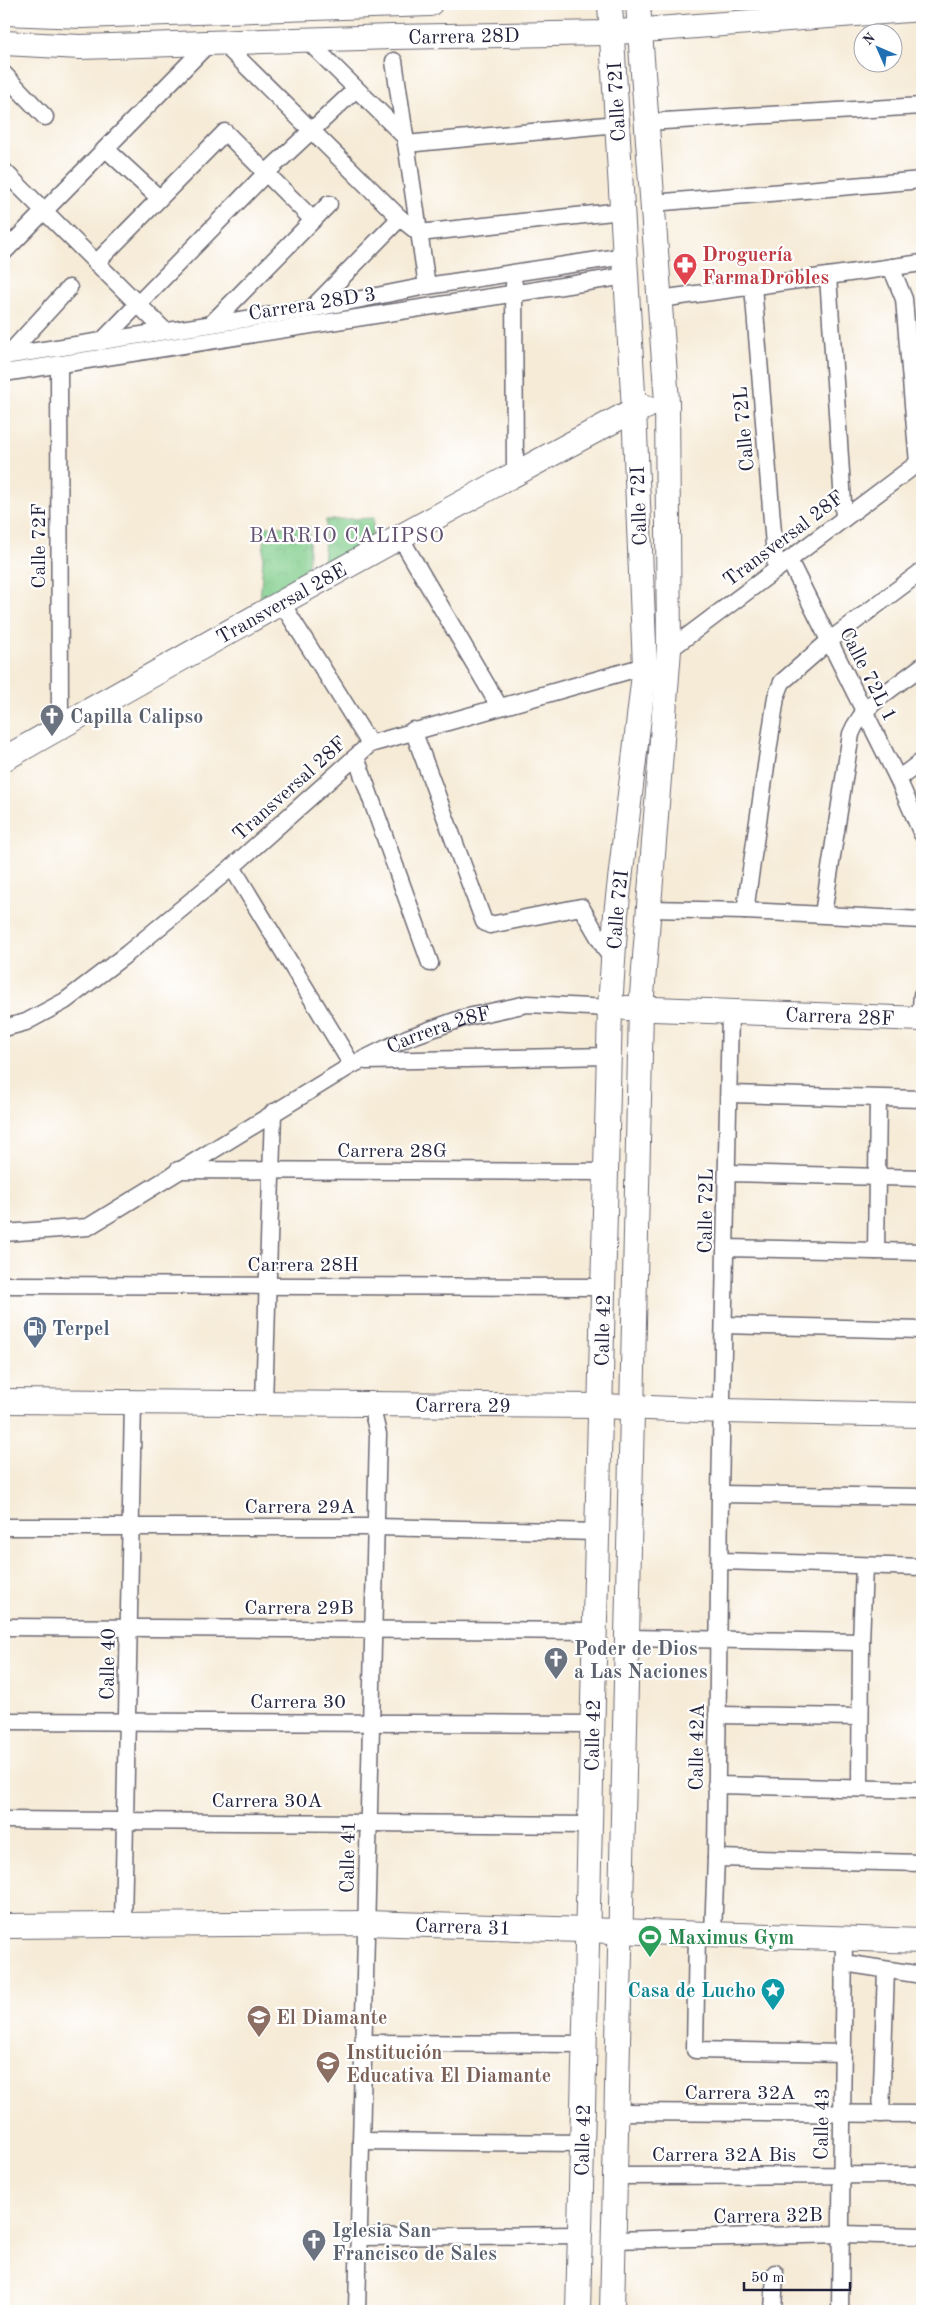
<svg xmlns="http://www.w3.org/2000/svg" width="926" height="2315" font-family="'Old Standard TT',serif">
	<style>
		.park { fill: url(#park-crowns); stroke: #527863 }
		.lines { fill: none; stroke-linecap: round; stroke-linejoin: round }
		.street-casing { stroke: #6c6872; stroke-width: 19 }
		.secondary-casing { stroke: #6c6872; stroke-width: 26 }
		.street { stroke: #fff; stroke-width: 16 }
		.secondary { stroke: #fff; stroke-width: 24 }
		.labels { text-anchor: middle; stroke-width: 4.5; stroke-linejoin: round; paint-order: stroke }
		.street-label { font-size: 20px; fill: #22223b; stroke: #fff }
		.health-label { font-size: 20px; font-weight: bold; fill: #be3a42; stroke: #fff; text-anchor: start }
		.worship-label { font-size: 20px; font-weight: bold; fill: #5b616d; stroke: #fff; text-anchor: start }
		.service-label { font-size: 20px; font-weight: bold; fill: #4e5e75; stroke: #fff; text-anchor: start }
		.leisure-label { font-size: 20px; font-weight: bold; fill: #27864d; stroke: #fff; text-anchor: start }
		.culture-label { font-size: 20px; font-weight: bold; fill: #0d838f; stroke: #fff; text-anchor: end }
		.education-label { font-size: 20px; font-weight: bold; fill: #785e54; stroke: #fff; text-anchor: start }
		.neighbourhood-label { font-size: 21px; letter-spacing: 1px; fill: #645272; stroke: #fff }
	</style>
	<defs>
		<pattern id="park-crowns" width="20" height="18" patternUnits="userSpaceOnUse" patternTransform="scale(1.25)"><rect width="20" height="18" fill="#81cd8b"/><path d="M2 6a3 3 0 1 1 6 0M12 15a3 3 0 1 1 6 0" fill="none" stroke="#6fb079"/></pattern>
	</defs>
	<rect width="100%" height="100%" fill="#fff"/>
	<filter id="ink" filterUnits="userSpaceOnUse"><feTurbulence type="fractalNoise" baseFrequency=".02" numOctaves="2"/><feDisplacementMap in="SourceGraphic" scale="10" xChannelSelector="R" yChannelSelector="G"/><feConvolveMatrix kernelMatrix="1 2 1 2 8 2 1 2 1" color-interpolation-filters="sRGB"/></filter>
	<filter id="wash" filterUnits="userSpaceOnUse"><feTurbulence type="fractalNoise" baseFrequency=".0096" numOctaves="4" result="noise"/><feDisplacementMap in="SourceGraphic" scale="20" xChannelSelector="R" yChannelSelector="G"/><feGaussianBlur stdDeviation="1.12" result="paint"/><feColorMatrix in="noise" values="0 0 0 0 0 0 0 0 0 0 0 0 0 0 0 0 0 1.4 0 .05"/><feComposite in="paint" operator="in"/></filter>
	<g filter="url(#wash)">
		<rect width="100%" height="100%" fill="#f6ebd7"/>
		<g class="park">
			<polygon points="374,518 371,543 323,568 326,520"/>
			<polygon points="265,527 310,527 308,576 260,603"/>
		</g>
	</g>
	<g filter="url(#ink)">
		<g class="lines">
			<defs>
				<g id="street">
					<polyline points="306,39 404,136"/>
					<polyline points="222,42 400,218 419,233 622,211"/>
					<polyline points="394,61 427,286"/>
					<polyline points="4,74 45,117"/>
					<polyline points="647,122 922,106"/>
					<polyline points="406,144 617,124"/>
					<polyline points="106,149 159,198"/>
					<polyline points="4,171 165,331"/>
					<polyline points="653,203 922,180"/>
					<polyline points="4,252 210,42"/>
					<polyline points="96,263 225,132 313,220"/>
					<polyline points="891,267 904,299 918,463"/>
					<polyline points="828,276 844,518"/>
					<polyline points="514,284 515,475"/>
					<polyline points="753,286 776,570"/>
					<polyline points="660,299 922,263"/>
					<polyline points="311,309 400,218"/>
					<polyline points="211,324 329,204"/>
					<polyline points="101,342 266,173 356,89"/>
					<polyline points="4,356 311,309 427,286 625,256"/>
					<polyline points="7,356 69,288"/>
					<polyline points="59,364 60,727"/>
					<polyline points="4,373 626,276"/>
					<polyline points="400,537 499,706"/>
					<polyline points="789,560 898,779 922,834"/>
					<polyline points="281,602 370,744"/>
					<polyline points="669,650 922,460"/>
					<polyline points="413,730 484,922 490,925 581,907 613,962"/>
					<polyline points="356,757 430,963"/>
					<polyline points="898,779 922,761"/>
					<polyline points="232,867 352,1065"/>
					<polyline points="649,909 745,911 922,920"/>
					<polyline points="745,911 776,697 782,682 829,641 922,571"/>
					<path d="M823 914 851 734C863 703 897 686 922 666"/>
					<polyline points="920,1019 922,995"/>
					<polyline points="4,1028 26,1022 65,1001 128,953 232,867 370,744 645,666"/>
					<polyline points="366,1061 608,1056"/>
					<polyline points="729,1094 922,1099"/>
					<polyline points="178,1170 606,1172"/>
					<polyline points="727,1173 922,1178"/>
					<path id="s1" d="M4 1233 88 1227 352 1065 407 1038 463 1018 527 1004 610 1008"/>
					<polyline points="726,1248 922,1252"/>
					<polyline points="876,1251 878,1099"/>
					<polyline points="4,1285 603,1287"/>
					<polyline points="724,1325 922,1330"/>
					<polyline points="264,1403 273,1112"/>
					<polyline points="720,1494 922,1497"/>
					<polyline points="4,1527 376,1527 597,1532"/>
					<polyline points="721,1561 922,1567"/>
					<polyline points="4,1627 595,1631"/>
					<polyline points="627,1638 861,1642"/>
					<polyline points="717,1715 860,1717"/>
					<polyline points="4,1721 592,1724"/>
					<polyline points="716,1785 922,1790"/>
					<polyline points="860,1788 861,1642 864,1566"/>
					<polyline points="4,1820 590,1825"/>
					<polyline points="716,1858 922,1863"/>
					<polyline points="123,1926 133,1402"/>
					<polyline points="697,1933 695,2050 843,2053"/>
					<polyline points="713,1933 716,1858 720,1494 730,1012"/>
					<polyline points="844,1963 922,1975"/>
					<polyline points="364,2043 585,2044"/>
					<polyline points="617,2112 922,2114"/>
					<polyline points="881,2114 886,1970"/>
					<polyline points="361,2141 582,2143"/>
					<polyline points="615,2176 922,2175"/>
					<polyline points="359,2237 580,2235"/>
					<polyline points="614,2240 841,2234 922,2236"/>
					<polyline points="357,2311 378,1434 371,1404"/>
					<polyline points="773,2311 775,2273"/>
					<polyline points="840,2311 844,1938"/>
				</g>
				<g id="secondary">
					<polyline points="4,13 82,16 430,4"/>
					<path id="s2" d="M4 43 80 47 392 37 604 33 922 9"/>
					<path id="s3" d="M4 759C213 640 422 523 634 410L646 407"/>
					<path id="s4" d="M626 1008 922 1019"/>
					<path id="s5" d="M4 1401 601 1406 722 1411 922 1415"/>
					<path id="s6" d="M4 1926 367 1923 922 1941"/>
					<path id="s7" d="M578 2311 610 1008 616 914 645 666 634 410 610 4"/>
					<polyline points="612,2311 641,1008 669,650 667,402 638,4"/>
				</g>
			</defs>
			<use href="#street" class="street-casing"/>
			<use href="#secondary" class="secondary-casing"/>
			<use href="#street" class="street"/>
			<use href="#secondary" class="secondary"/>
		</g>
	</g>
	<defs>
		<symbol id="pharmacy-pin" viewBox="-11 -11 22 30"><path d="M0 17L-7.5 6A9.5 9.5 0 1 1 7.5 6Z" fill="#e0444e" stroke="#fff"/><path d="M-2-6h4v4h4v4h-4v4h-4v-4h-4v-4h4Z" fill="#fff"/></symbol>
		<symbol id="church-pin" viewBox="-11 -11 22 30"><path d="M0 17L-7.5 6A9.5 9.5 0 1 1 7.5 6Z" fill="#6b7280" stroke="#fff"/><path d="M-1.2-6h2.4v3.5h3.3v2.4h-3.3V6h-2.4V-.1h-3.3v-2.4h3.3Z" fill="#fff"/></symbol>
		<symbol id="fuel-pin" viewBox="-11 -11 22 30"><path d="M0 17L-7.5 6A9.5 9.5 0 1 1 7.5 6Z" fill="#5c6f8a" stroke="#fff"/><path d="M-5.5-6h7V0h2V4h1.3V-2.5L3-4.5l.8-.8L6-3V5H2.5V1h-1V6h-7ZM-4.2-4.7v3.2H.2V-4.7Z" fill="#fff"/></symbol>
		<symbol id="stadium-pin" viewBox="-11 -11 22 30"><path d="M0 17L-7.5 6A9.5 9.5 0 1 1 7.5 6Z" fill="#2e9e5b" stroke="#fff"/><path d="M0-5a6.5 5 0 1 0 0 10a6.5 5 0 1 0 0-10ZM-3.5-1.8h7v3.6h-7Z" fill="#fff"/></symbol>
		<symbol id="sight-pin" viewBox="-11 -11 22 30"><path d="M0 17L-7.5 6A9.5 9.5 0 1 1 7.5 6Z" fill="#0f9aa8" stroke="#fff"/><path d="M0-6L1.8-2.2L6-1.7L2.9 1.2L3.7 5.4L0 3.3L-3.7 5.4L-2.9 1.2L-6-1.7L-1.8-2.2Z" fill="#fff"/></symbol>
		<symbol id="school-pin" viewBox="-11 -11 22 30"><path d="M0 17L-7.5 6A9.5 9.5 0 1 1 7.5 6Z" fill="#8d6e63" stroke="#fff"/><path d="M0-5L7-2L0 1L-7-2ZM-4 1L0 2.5L4 1V4Q0 6-4 4Z" fill="#fff"/></symbol>
	</defs>
	<g fill-rule="evenodd">
		<use href="#pharmacy-pin" x="671" y="251" width="28" height="38"/>
		<use href="#church-pin" x="38" y="702" width="28" height="38"/>
		<use href="#fuel-pin" x="21" y="1314" width="28" height="38"/>
		<use href="#church-pin" x="542" y="1645" width="28" height="38"/>
		<use href="#stadium-pin" x="636" y="1923" width="28" height="38"/>
		<use href="#sight-pin" x="759" y="1976" width="28" height="38"/>
		<use href="#school-pin" x="245" y="2003" width="28" height="38"/>
		<use href="#school-pin" x="314" y="2049" width="28" height="38"/>
		<use href="#church-pin" x="300" y="2227" width="28" height="38"/>
	</g>
	<g class="labels">
		<g class="street-label">
			<text dy="7" stroke="none"><textPath href="#s2" startOffset="460">Carrera 28D</textPath></text>
			<text transform="translate(616 102) rotate(-93)" y="7">Calle 72I</text>
			<text transform="translate(312 303) rotate(-9)" y="7">Carrera 28D 3</text>
			<text transform="translate(743 429) rotate(-95)" y="7">Calle 72L</text>
			<text transform="translate(638 506) rotate(-92)" y="7">Calle 72I</text>
			<text transform="translate(783 538) rotate(-37)" y="7">Transversal 28F</text>
			<text transform="translate(38 546) rotate(-90)" y="7">Calle 72F</text>
			<text dy="7" stroke="none"><textPath href="#s3" startOffset="318">Transversal 28E</textPath></text>
			<text transform="translate(869 674) rotate(63)" y="7">Calle 72L 1</text>
			<text transform="translate(289 788) rotate(-42)" y="7">Transversal 28F</text>
			<text dy="7" stroke="none"><textPath href="#s7" startOffset="1402">Calle 72I</textPath></text>
			<text dy="7" stroke="none"><textPath href="#s4" startOffset="214">Carrera 28F</textPath></text>
			<text dy="7" stroke="none"><textPath href="#s1" startOffset="488">Carrera 28F</textPath></text>
			<text x="392" y="1157">Carrera 28G</text>
			<text transform="translate(705 1211) rotate(-89)" y="7">Calle 72L</text>
			<text x="303" y="1271">Carrera 28H</text>
			<text dy="7" stroke="none"><textPath href="#s7" startOffset="981">Calle 42</textPath></text>
			<text dy="7" stroke="none"><textPath href="#s5" startOffset="459">Carrera 29</textPath></text>
			<text x="300" y="1513">Carrera 29A</text>
			<text x="299" y="1614">Carrera 29B</text>
			<text transform="translate(107 1664) rotate(-89)" y="7">Calle 40</text>
			<text x="298" y="1708">Carrera 30</text>
			<text dy="7" stroke="none"><textPath href="#s7" startOffset="576">Calle 42</textPath></text>
			<text transform="translate(696 1747) rotate(-89)" y="7">Calle 42A</text>
			<text x="267" y="1807">Carrera 30A</text>
			<text transform="translate(347 1857) rotate(-89)" y="7">Calle 41</text>
			<text dy="7" stroke="none"><textPath href="#s6" startOffset="459">Carrera 31</textPath></text>
			<text x="740" y="2099">Carrera 32A</text>
			<text transform="translate(821 2124) rotate(-89)" y="7">Calle 43</text>
			<text dy="7" stroke="none"><textPath href="#s7" startOffset="171">Calle 42</textPath></text>
			<text x="724" y="2161">Carrera 32A Bis</text>
			<text transform="translate(768 2215) rotate(-1)" y="7">Carrera 32B</text>
		</g>
		<g class="health-label">
			<text x="702" y="261">Droguería<tspan x="702" dy="23">FarmaDrobles</tspan></text>
		</g>
		<g class="worship-label">
			<text x="70" y="723">Capilla Calipso</text>
			<text x="574" y="1655">Poder de Dios<tspan x="574" dy="23">a Las Naciones</tspan></text>
			<text x="332" y="2237">Iglesia San<tspan x="332" dy="23">Francisco de Sales</tspan></text>
		</g>
		<g class="service-label">
			<text x="52" y="1335">Terpel</text>
		</g>
		<g class="leisure-label">
			<text x="668" y="1944">Maximus Gym</text>
		</g>
		<g class="culture-label">
			<text x="756" y="1997">Casa de Lucho</text>
		</g>
		<g class="education-label">
			<text x="276" y="2024">El Diamante</text>
			<text x="346" y="2059">Institución<tspan x="346" dy="23">Educativa El Diamante</tspan></text>
		</g>
		<g class="neighbourhood-label">
			<text x="347" y="542">BARRIO CALIPSO</text>
		</g>
	</g>
	<rect width="926" height="2315" fill="none" stroke="#fff" stroke-width="20"/>
	<g transform="translate(878 48) rotate(315)"><circle r="24" fill="#ffffff" stroke="#a7a7b1"/>
	<path d="M0-4L9 19L0 12L-9 19Z" fill="#1f6fb2"/>
	<text y="-8" font-size="14" font-weight="bold" text-anchor="middle" fill="#22223b">N</text>
	</g>
	<path d="M744 2282v8h106v-8" fill="none" stroke="#22223b" stroke-width="2.5"/>
	<text x="751" y="2282" font-size="15" fill="#22223b" stroke="#ffffff" stroke-width="4" paint-order="stroke">50 m</text>
</svg>
